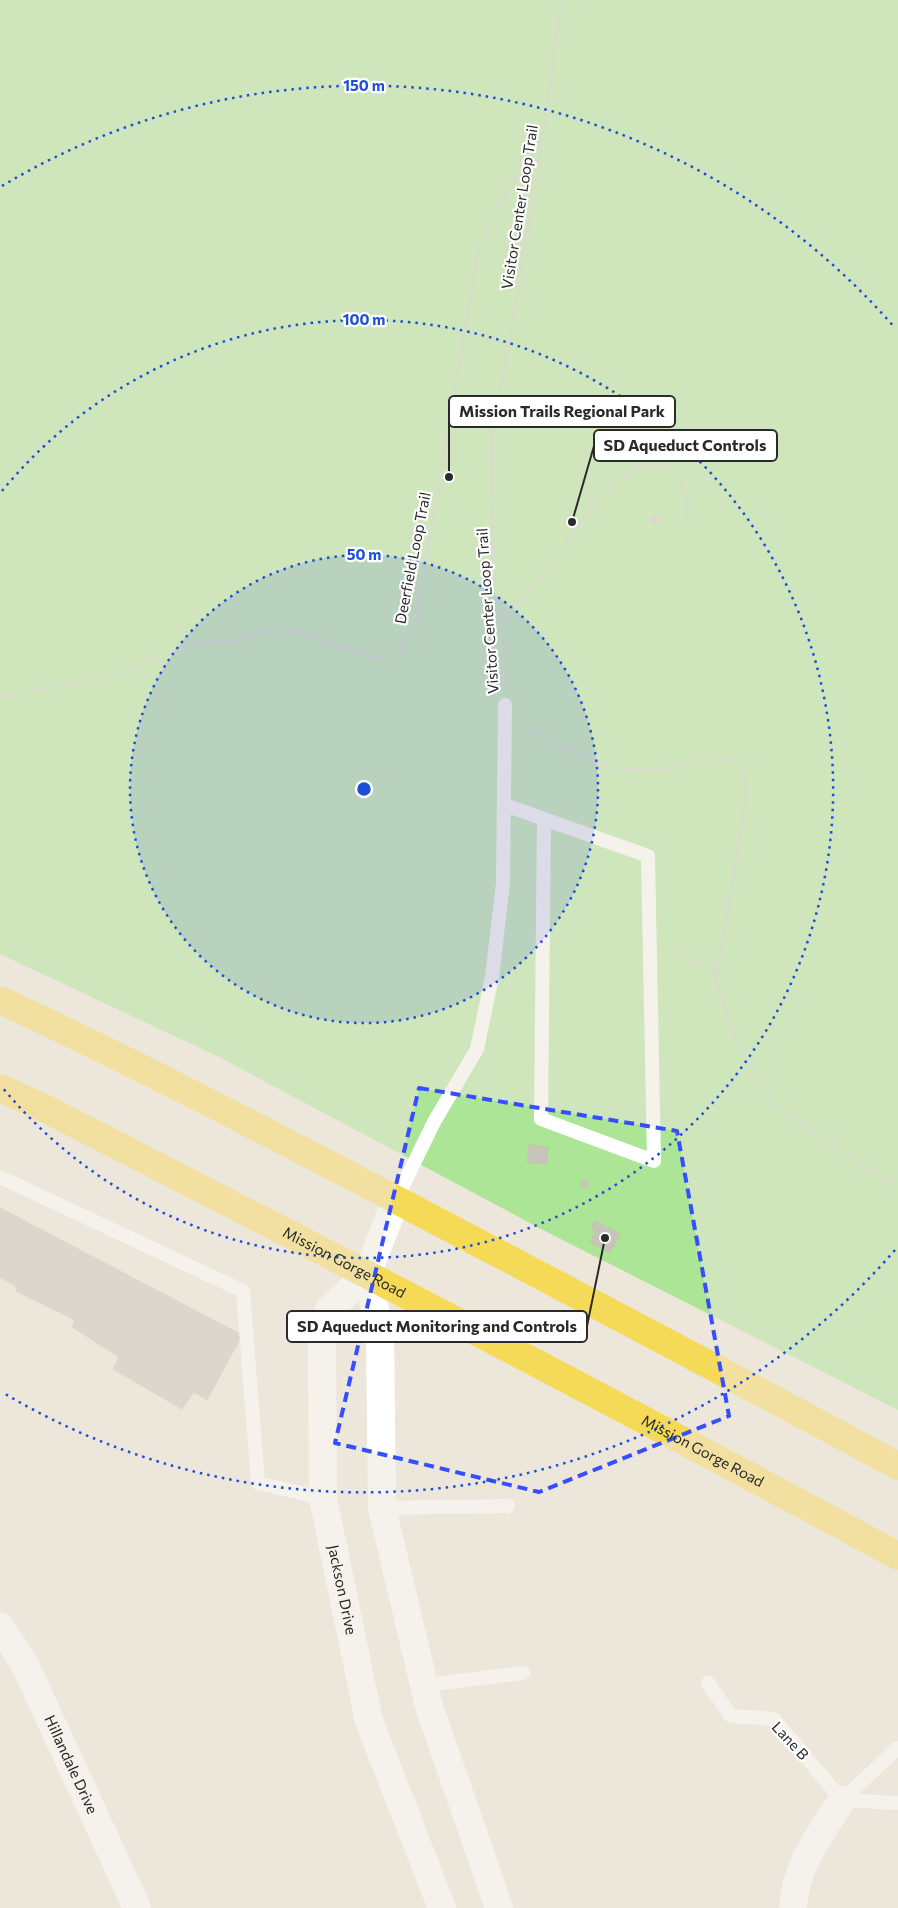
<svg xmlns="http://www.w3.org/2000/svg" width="898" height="1908" font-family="Commissioner,sans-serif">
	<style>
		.green { fill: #abe595 }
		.building { fill: #c7c4ba; stroke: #c8c2b5 }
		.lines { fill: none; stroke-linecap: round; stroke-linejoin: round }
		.path { stroke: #c8c8c8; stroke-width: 3; stroke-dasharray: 4 2.5; stroke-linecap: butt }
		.service { stroke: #fff; stroke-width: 14 }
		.minor { stroke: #fff; stroke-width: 28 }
		.secondary { stroke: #fff; stroke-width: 28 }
		.primary { stroke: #f5da57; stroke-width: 28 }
		.marked { fill: none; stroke: #354eff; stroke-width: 4; stroke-dasharray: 10 6; stroke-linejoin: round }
		.ring { fill: none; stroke: #1d4ed8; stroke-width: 2.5; stroke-dasharray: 2.5 5 }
		.labels { text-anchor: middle; stroke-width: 4.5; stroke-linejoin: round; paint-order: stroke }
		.street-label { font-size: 15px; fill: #2a2a2a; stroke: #fff }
		.centre { fill: #1d4ed8; stroke: #fff; stroke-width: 2.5 }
		.ring-label { font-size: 15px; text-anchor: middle; font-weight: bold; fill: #1d4ed8; stroke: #fff; stroke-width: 4.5; stroke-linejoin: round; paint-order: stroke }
		.leader { fill: none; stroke: #2a2a2a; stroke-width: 2 }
		.callout-dot { fill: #2a2a2a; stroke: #fff; stroke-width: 2 }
		.callout { fill: #fff; stroke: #2a2a2a; stroke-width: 2 }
		.callout-label { font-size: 16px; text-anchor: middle; font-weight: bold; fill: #2a2a2a }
	</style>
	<rect width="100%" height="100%" fill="#ece6db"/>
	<polygon class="green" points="0,0 898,0 898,1410 543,1230 221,1058 0,954"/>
	<g class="building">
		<circle cx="655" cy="520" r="4"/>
		<circle cx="572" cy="522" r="4"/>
		<polygon points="529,1145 548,1147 547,1164 527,1162"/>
		<circle cx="585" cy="1184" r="4"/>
		<polygon points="0,1208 242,1335 207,1400 194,1392 182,1409 113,1369 119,1357 72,1327 75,1320 16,1291 16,1286 0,1277"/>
		<polygon points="595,1221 620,1234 610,1253 590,1242 596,1231 591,1228"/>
	</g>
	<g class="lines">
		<g class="path">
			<polyline points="502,624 611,484 640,465 673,468 688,496 686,520"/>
			<polyline points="505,683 505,644 494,577 491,446 540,160 561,0"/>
			<polyline points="0,696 100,680 200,640 236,642 269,628 312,637 378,659 403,653 417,613 479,247 513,181 539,161"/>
			<polyline points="528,728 568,750 619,770 667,769 706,757 721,757 739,767 746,782 745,804 716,983 741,1050 776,1106 866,1170 898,1185"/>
			<polyline points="672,950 718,973"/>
		</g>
		<g class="service">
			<polyline points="505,805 648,856 654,1161 541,1119 544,819"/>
			<polyline points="0,1177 243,1291 258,1483 323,1498"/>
			<polyline points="396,1200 434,1122 477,1049 492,977 503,883 505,705"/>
			<polyline points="382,1508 508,1506"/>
			<polyline points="708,1683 731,1716 774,1719 842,1800"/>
			<polyline points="424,1685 523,1673"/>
			<polyline points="842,1800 898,1748"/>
			<polyline points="842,1800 898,1803"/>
		</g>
		<g class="minor">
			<path id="s1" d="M0 1626 25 1665 137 1908"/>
			<path d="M793 1908C794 1867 821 1833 842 1800"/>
		</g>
		<g class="secondary">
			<path id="s2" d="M396 1200 367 1274 329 1310 322 1327 323 1498 369 1721 442 1908"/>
			<polyline points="367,1274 380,1332 382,1508 429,1706 499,1908"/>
		</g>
		<g class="primary">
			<path d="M0 1000C146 1068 288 1143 431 1218 587 1300 743 1382 898 1466"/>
			<path id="s3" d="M0 1088 44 1108C330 1254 615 1403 898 1556"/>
		</g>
	</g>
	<path d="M0 0H898V1908H0ZM419 1088 677 1131 729 1416 539 1492 335 1443Z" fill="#ece6db" fill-opacity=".55" fill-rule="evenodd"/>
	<path class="marked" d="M419 1088 677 1131 729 1416 539 1492 335 1443Z"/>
	<circle cx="364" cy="789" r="234" fill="#1d4ed8" fill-opacity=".12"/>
	<g class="ring">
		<circle cx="364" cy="789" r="234"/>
		<path d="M2 491A469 469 0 1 1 2 1087"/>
		<path d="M895 1250A703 703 0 0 1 2 1392M2 186A703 703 0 0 1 895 328"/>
	</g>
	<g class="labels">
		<g class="street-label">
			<text transform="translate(520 207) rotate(-81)" y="5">Visitor Center Loop Trail</text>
			<text transform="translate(413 558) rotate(-79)" y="5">Deerfield Loop Trail</text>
			<text transform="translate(488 611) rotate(-94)" y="5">Visitor Center Loop Trail</text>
			<text dy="5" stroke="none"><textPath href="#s3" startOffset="386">Mission Gorge Road</textPath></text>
			<text dy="5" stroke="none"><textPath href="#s3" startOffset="791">Mission Gorge Road</textPath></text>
			<text dy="5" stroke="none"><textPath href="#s2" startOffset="415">Jackson Drive</textPath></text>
			<text transform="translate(790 1741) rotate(47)" y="5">Lane B</text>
			<text dy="5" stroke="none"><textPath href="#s1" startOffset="156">Hillandale Drive</textPath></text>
		</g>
	</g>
	<circle cx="364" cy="789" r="8" class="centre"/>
	<g class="ring-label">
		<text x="364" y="91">150 m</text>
		<text x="364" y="325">100 m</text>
		<text x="364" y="560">50 m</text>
	</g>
	<path class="leader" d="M449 477L449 411M572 522L594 446M605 1238L587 1326"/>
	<g class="callout-dot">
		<circle cx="449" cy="477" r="5"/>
		<circle cx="572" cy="522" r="5"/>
		<circle cx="605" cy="1238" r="5"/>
	</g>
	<g class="callout">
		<rect x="449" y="396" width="226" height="31" rx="5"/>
		<rect x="594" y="430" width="183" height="31" rx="5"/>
		<rect x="287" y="1311" width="300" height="31" rx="5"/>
	</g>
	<g class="callout-label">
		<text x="562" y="417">Mission Trails Regional Park</text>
		<text x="685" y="451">SD Aqueduct Controls</text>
		<text x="437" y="1332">SD Aqueduct Monitoring and Controls</text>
	</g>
</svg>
